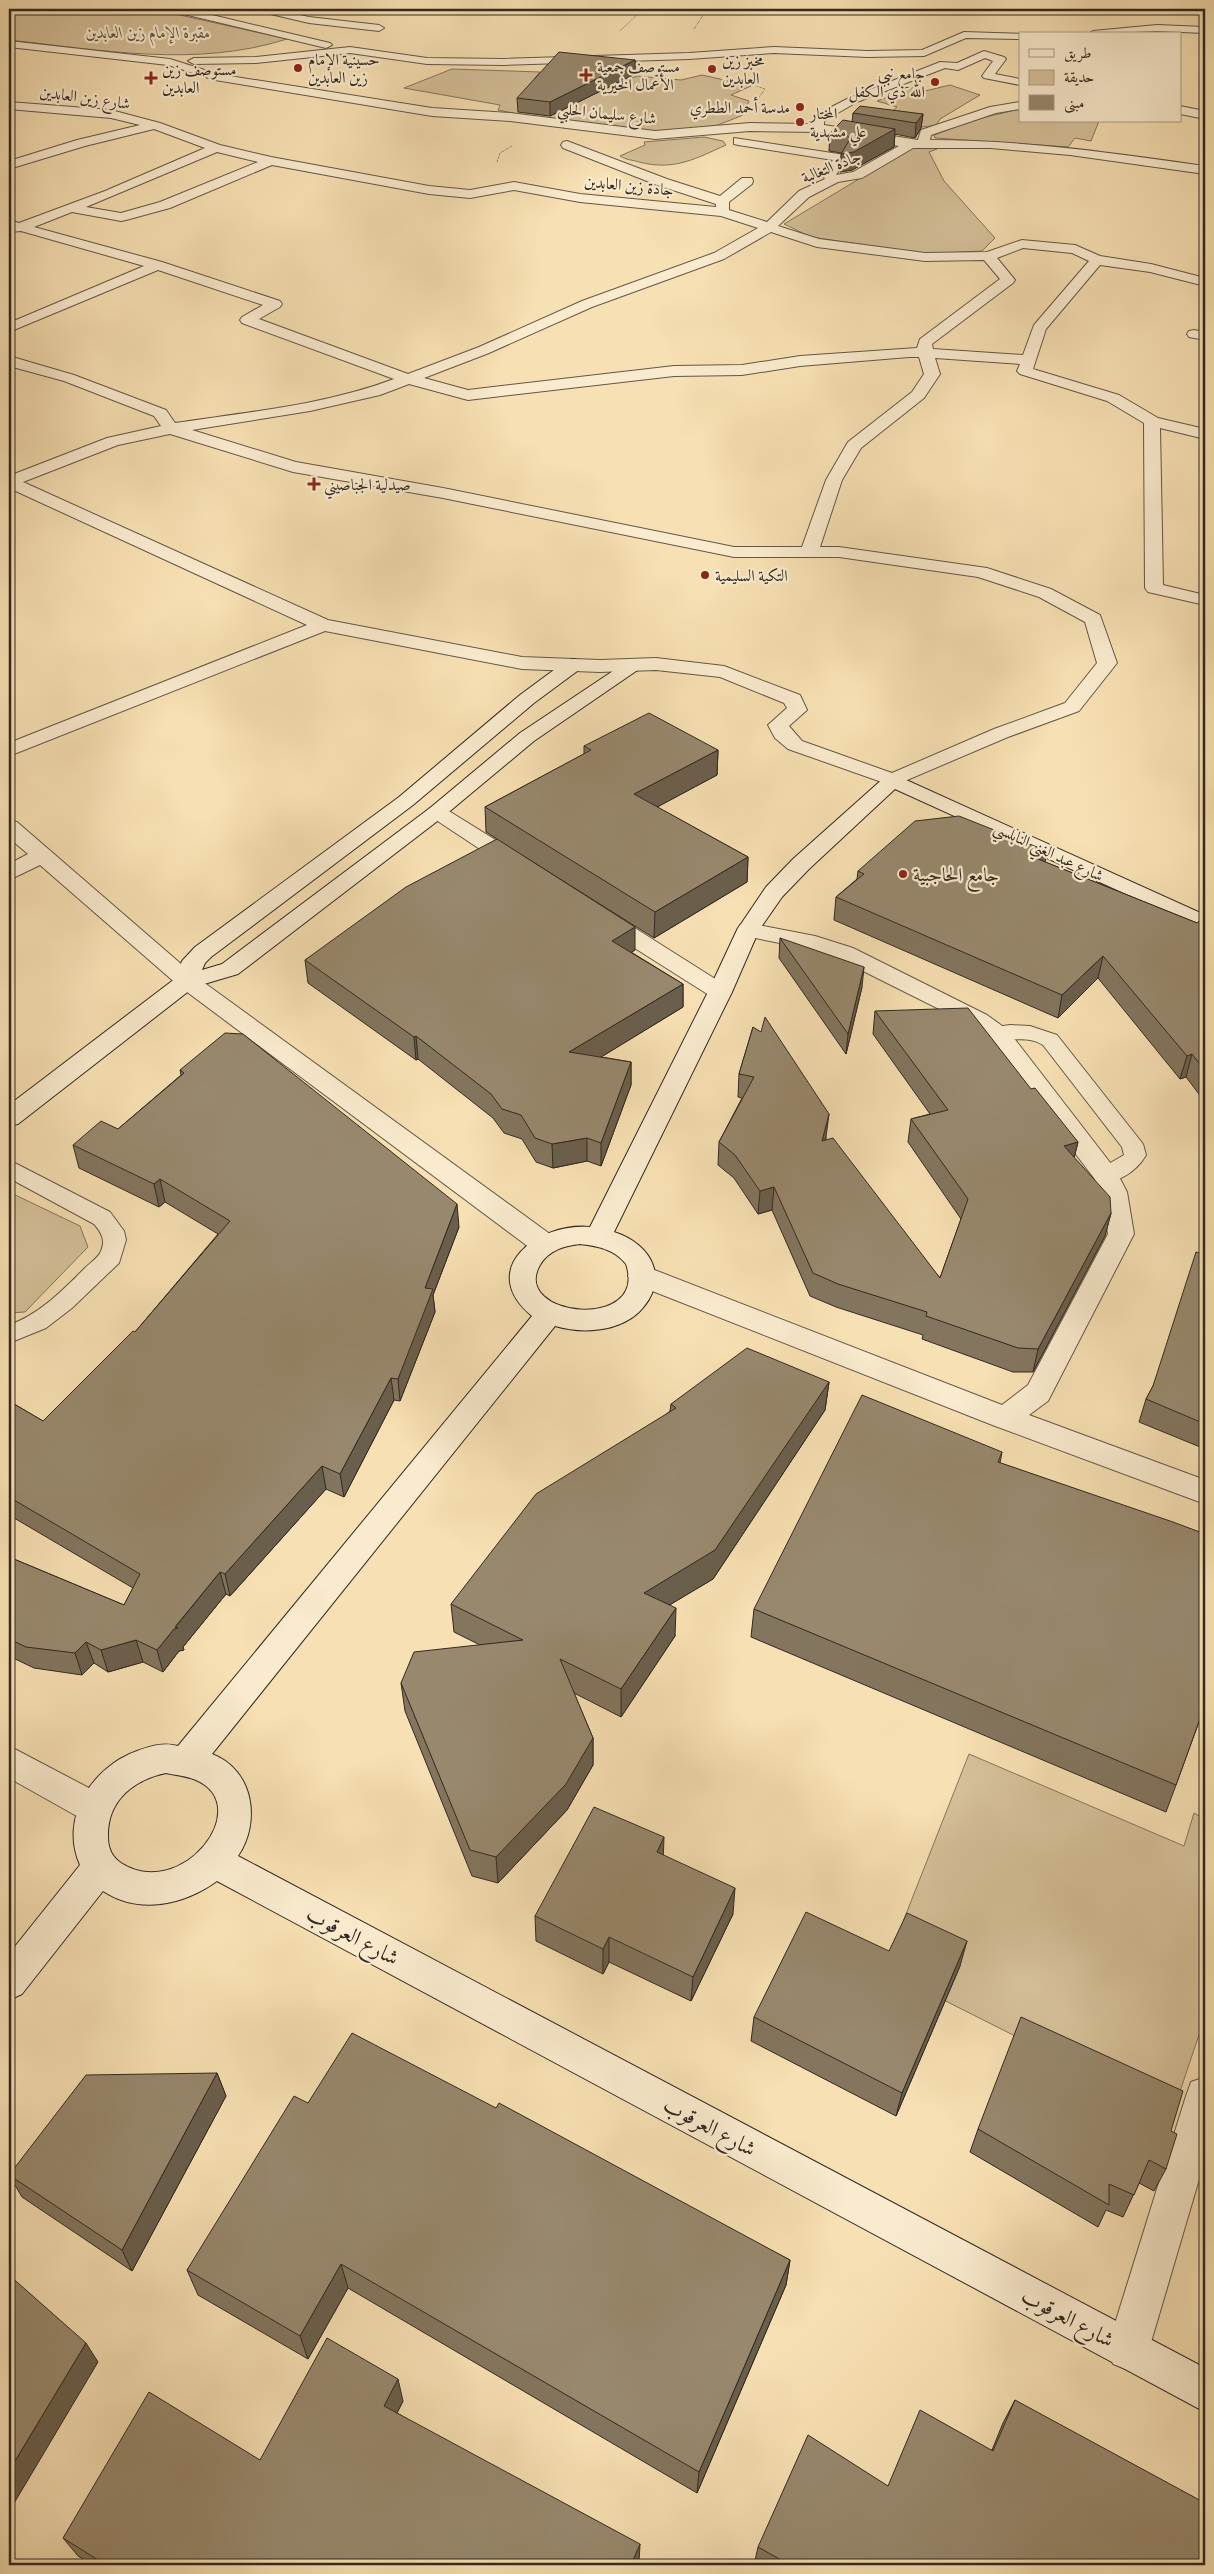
<svg xmlns="http://www.w3.org/2000/svg" width="1214" height="2574" font-family="'IM FELL DW Pica',Amiri,serif">
	<style>
		.green { fill: #d6c19a; stroke: #84755e }
		.lines { fill: none; stroke-linecap: round; stroke-linejoin: round }
		.lane-casing { stroke: #635746; stroke-width: 2 }
		.street-casing { stroke: #635746; stroke-width: 2 }
		.secondary-casing { stroke: #322921; stroke-width: 2 }
		.path { stroke: #322921; stroke-width: 1; stroke-dasharray: 0.5 1; stroke-linecap: butt }
		.lane { fill: #faebce; fill-rule: evenodd }
		.street { fill: #faebce; fill-rule: evenodd }
		.secondary { fill: #faebce; fill-rule: evenodd }
		.wall { fill: #83755e; stroke: #322921 }
		.shaded-wall { fill: #6a5f4c; stroke: #322921 }
		.building { fill: #98886d; stroke: #322921 }
		.poi-dot { fill: #8f2418; stroke: #faebce; stroke-width: 2 }
		.labels { text-anchor: middle; stroke-width: 4.5; stroke-linejoin: round; paint-order: stroke }
		.far-park-label { font-size: 16px; font-style: italic; fill: #5b4f3f; stroke: #faebce }
		.far-poi-label { font-size: 16px; fill: #322921; stroke: #faebce; text-anchor: start }
		.far-street-label { font-size: 16px; fill: #322921; stroke: #faebce }
		.poi-label { font-size: 19px; fill: #322921; stroke: #faebce; text-anchor: start }
		.near-street-label { font-size: 22px; fill: #322921; stroke: #faebce }
	</style>
	<rect width="100%" height="100%" fill="#f7e0b3"/>
	<filter id="stains"><feTurbulence type="fractalNoise" baseFrequency=".004" numOctaves="4"/><feColorMatrix values="0 0 0 0 .2 0 0 0 0 .09 0 0 0 0 .02 0 0 0 .5 -.17"/></filter>
	<radialGradient id="worn" r=".72"><stop offset=".6" stop-color="#630" stop-opacity="0"/><stop offset="1" stop-color="#630" stop-opacity=".3"/></radialGradient>
	<g class="green">
		<path d="M9 9H153L287 39C196 68 101 50 9 40Z"/>
		<path d="M452 69 540 72 534 79 607 88 637 76 681 80 702 75 751 86 731 95 749 101 743 115C733 119 722 124 711 127 651 140 558 122 498 110L500 105 404 88Z"/>
		<path d="M950 85 980 95 940 119 936 125C915 130 906 124 886 117L897 107 877 101 914 87 925 91Z"/>
		<polygon points="1020,109 1020,121 1099,121 1091,141 1075,138 1068,147 935,138 934,135 973,120"/>
		<path d="M704 137 723 141 726 145C695 159 674 171 639 162 633 160 626 160 620 156L645 145 644 142Z"/>
		<polygon points="914,146 930,146 937,149 929,152 944,181 995,238 982,251 926,254 811,237 784,224"/>
		<polygon points="9,1192 80,1226 88,1247 25,1312 9,1313"/>
		<polygon points="969,1754 1184,1846 1194,1813 1205,1819 1205,2017 1172,2115 884,1970"/>
	</g>
	<g class="lines">
		<defs>
			<g id="lane">
				<path d="M1010 1025 1030 1026 1057 1035 1143 1144 1146 1155C1137 1171 1116 1186 1098 1180L1095 1175 1098 1170 1124 1155 1122 1147 1043 1045C1025 1034 1007 1043 989 1038L986 1033 989 1028Z"/>
				<path d="M9 1160 110 1212 124 1231 126 1240 119 1263 72 1308 46 1328 9 1343V1325C39 1315 63 1290 85 1268 90 1263 99 1257 101 1251 106 1240 101 1232 94 1224L9 1178Z"/>
			</g>
			<g id="street">
				<polygon points="170,9 187,9 330,43 332,45 326,48 171,11"/>
				<polygon points="257,9 274,9 309,17 379,25 384,28 379,31 309,23 258,11"/>
				<polygon points="1157,25 1205,27 1205,33 1157,31 1088,34 1093,31"/>
				<polygon points="964,32 1024,34 1020,34 1020,39 966,38 924,56 868,57 774,53 689,59 504,65 427,64 350,53 256,63 194,64 188,61 194,58 256,57 350,47 427,58 504,59 689,53 774,47 868,51 922,50"/>
				<path d="M9 41 170 59 217 74 432 108 510 113 655 131 750 123 812 124 814 116 849 98 940 62 957 63 984 51 1004 57 1006 59 995 74 1020 79V85L984 78 982 76 993 61 985 58 958 70 945 68 857 102 824 121V125L918 140 921 130 990 107 1020 102V109L996 113 931 135 930 140C1023 140 1113 153 1205 166V174L1070 155 991 148H913L862 178 838 182 809 197 778 226 819 239 925 253 987 252 1022 240 1075 245 1100 256 1151 264 1205 278V286L1150 272 1100 265 1046 329 1033 369 1119 395 1158 418 1205 429V439L1160 428 1163 585 1205 595V605L1148 592 1145 588 1144 423 1107 401 1020 374 1017 371 1020 364 935 358 940 374 924 398 861 448 842 480 820 547H839L987 568 1051 589 1100 615 1117 663 1079 711 1008 737 893 786 788 749 775 738 768 725 787 708 784 703 720 677 656 670 600 672 522 669 325 631 9 756V743L307 625 9 488V476L107 438 161 426 154 416 64 381 9 366V356L74 375 166 410 175 423C248 412 325 405 394 379L242 323 240 320 242 317 263 305 158 270 9 332V323L144 266 21 231 10 232 9 220 19 223 105 191 205 148 154 129 85 146 9 169V161L77 140 140 125 111 118 9 109V102L111 110 160 123 220 145 271 157 429 186 470 190 514 182 580 194 716 207V204L657 185 563 148 561 145 563 142 567 141 667 179 720 196 742 178H752L753 181 752 184 729 202V210L767 222 799 191 825 179 822 175 833 160 738 145 734 144V138L845 155 847 158 836 175 853 172 899 146 818 132 750 131 655 139 510 121 432 116 215 80 168 65 9 47ZM217 152 258 162 160 202 121 213 86 207ZM272 165 429 194 470 198 514 190 580 202 721 216 758 228 714 253 582 301 479 347 408 374 259 319 280 307 282 304 280 301 162 262 34 227 72 212 121 221 126 220 170 208ZM771 232 817 247 925 261 984 260 1000 279 920 339 917 348 800 356 742 365 674 366 468 390 424 378 489 353 592 307 724 259ZM1023 248 1072 253 1089 261 1034 325 1023 355 933 349 932 344 1013 283 1015 280 997 258ZM909 357H919L924 374 912 392 848 442 826 480 802 547H734L443 488 296 462 192 430 310 411 380 395 409 384 468 400 674 376 742 375 800 366ZM170 434 293 472 443 498 734 557H839L978 577 1039 597 1085 622 1097 663 1065 703 994 729 892 773 802 741 789 726 807 710 800 695 724 666 656 658 600 660 522 657 328 620 23 482 118 445Z"/>
				<polygon points="1180,106 1205,111 1205,119 1180,114"/>
				<polygon points="1194,330 1205,332 1205,340 1189,337 1187,334 1189,331"/>
				<polygon points="437,806 444,808 526,859 529,864 526,869 518,871 510,869 430,816 426,812 430,808"/>
				<polygon points="9,821 17,822 195,976 554,1237 557,1244 554,1251 544,1253 534,1251 179,986 40,865 9,880 9,864 28,854 9,838"/>
				<polygon points="603,911 611,913 728,987 732,992 728,997 720,999 712,997 595,923 592,918 595,913"/>
				<polygon points="748,923 815,936 853,948 987,1015 1005,1028 1017,1042 1115,1169 1127,1192 1134,1234 1048,1401 1029,1415 1205,1480 1205,1504 995,1426 632,1283 628,1276 632,1269 642,1266 652,1269 1002,1405 1028,1385 1108,1234 1101,1192 1094,1178 987,1038 971,1025 837,958 810,949 740,935 737,930 740,925"/>
				<polygon points="9,1746 106,1797 111,1808 106,1819 94,1823 82,1819 9,1778"/>
				<polygon points="1205,2077 1205,2159 1149,2349 1143,2364 1128,2370 1113,2364 1107,2349 1186,2096 1191,2082"/>
			</g>
			<g id="secondary">
				<polygon points="573,659 580,661 583,665 580,669 534,703 413,805 211,957 205,963 202,970 222,964 430,808 520,733 625,663 639,663 642,667 534,741 444,816 238,974 194,987 18,1124 9,1126 9,1105 176,978 182,961 195,947 399,797 520,695 566,661"/>
				<path d="M893 774 1205 915V930L895 789 809 869 782 897 759 930 732 992 614 1232C652 1244 671 1280 639 1312 618 1332 582 1334 555 1326L212 1754C254 1770 261 1822 238 1856L1205 2368V2412L217 1881C184 1905 139 1915 103 1891L22 1994 9 2000V1954L80 1865C59 1818 92 1767 137 1751 151 1746 163 1742 178 1746L532 1316C476 1270 537 1222 590 1227L708 992 737 930 766 887 793 859 886 776ZM580 1244C597 1246 614 1249 626 1264 649 1332 510 1317 540 1265 549 1250 564 1246 580 1244ZM166 1773C175 1775 187 1776 196 1780 256 1806 182 1902 121 1863 112 1857 108 1848 108 1837 107 1801 133 1780 166 1773Z"/>
			</g>
		</defs>
		<use href="#lane" class="lane-casing"/>
		<use href="#street" class="street-casing"/>
		<use href="#secondary" class="secondary-casing"/>
		<g class="path">
			<polyline points="403,15 415,9"/>
			<polyline points="694,29 707,9"/>
			<polyline points="620,31 643,9"/>
			<polyline points="739,80 765,89 757,100"/>
			<polyline points="497,162 500,153 512,146"/>
		</g>
		<use href="#lane" class="lane"/>
		<use href="#street" class="street"/>
		<use href="#secondary" class="secondary"/>
	</g>
	<g class="wall">
		<polygon points="635,60 635,74 550,116 518,112 517,98"/>
		<polygon points="853,113 923,114 921,128 915,138 895,134 894,147 852,170 840,172 842,153 829,151 830,133 852,122"/>
		<polygon points="584,746 718,750 717,775 657,807 748,857 747,882 654,938 525,857 635,950 631,952 683,984 683,1007 601,1057 631,1062 631,1085 601,1166 587,1161 553,1168 536,1162 522,1139 504,1133 493,1118 418,1059 416,1060 308,983 305,960 497,839 486,832 485,807 584,754"/>
		<polygon points="1047,851 1045,862 1197,923 1205,921 1205,1102 1186,1077 1180,1079 1098,978 1058,1018 834,920 836,897 857,879 858,871"/>
		<polygon points="780,938 862,987 846,1054 779,958"/>
		<polygon points="875,1011 1031,1089 1078,1142 1074,1158 1111,1213 1105,1236 1033,1372 1013,1372 922,1339 923,1335 836,1307 810,1296 772,1210 758,1214 734,1178 718,1165 719,1142 742,1098 738,1097 739,1074 753,1027 826,1137 826,1140 940,1278 961,1219 908,1142 911,1119 930,1114 873,1034"/>
		<polygon points="180,1070 459,1227 433,1295 435,1312 400,1401 394,1400 344,1497 326,1489 230,1596 226,1594 183,1647 184,1650 179,1651 163,1672 143,1662 108,1672 94,1663 82,1675 34,1668 9,1656 9,1557 124,1605 133,1588 9,1515 9,1401 43,1421 135,1332 218,1234 165,1202 159,1207 79,1168 73,1145 118,1129 181,1075"/>
		<polygon points="1205,1254 1205,1449 1139,1422 1146,1399 1153,1386"/>
		<polygon points="829,1382 825,1410 713,1579 669,1605 675,1636 621,1717 574,1693 593,1738 593,1765 567,1810 498,1883 472,1876 405,1711 401,1683 480,1645 454,1632 451,1604 670,1411 671,1404"/>
		<polygon points="1002,1452 1000,1463 1205,1534 1205,1709 1204,1708 1176,1785 1166,1812 751,1637 754,1609"/>
		<polygon points="663,1855 733,1914 691,2001 609,1962 603,1974 536,1941 535,1916"/>
		<polygon points="889,1951 960,1966 896,2116 751,2041 754,2017"/>
		<polygon points="217,2073 226,2096 132,2271 22,2197 9,2175"/>
		<polygon points="308,2103 496,2108 790,2260 786,2285 697,2493 348,2288 308,2359 198,2295 187,2270"/>
		<polygon points="978,2129 1171,2131 1166,2169 1154,2191 1139,2183 1123,2217 1106,2210 1098,2227 970,2152"/>
		<polygon points="1015,2400 1205,2565 754,2565 758,2547 888,2486 992,2450 1003,2423"/>
		<polygon points="403,2401 397,2413 639,2563 638,2565 92,2565 78,2556 63,2538 260,2460"/>
	</g>
	<g class="shaded-wall">
		<polygon points="635,60 635,74 550,116 550,102"/>
		<polygon points="923,114 921,128 915,138 916,123"/>
		<polygon points="895,129 894,147 852,170 840,172 841,154"/>
		<polygon points="718,750 717,775 633,820 634,794"/>
		<polygon points="1047,851 1043,873 1038,859"/>
		<polygon points="748,857 747,882 654,938 655,912"/>
		<polygon points="635,927 635,950 612,964 612,941"/>
		<polygon points="1103,956 1098,978 1058,1018 1062,995"/>
		<polygon points="864,967 862,987 846,1054 848,1034"/>
		<polygon points="683,984 683,1007 570,1076 569,1052"/>
		<polygon points="416,1036 418,1059 416,1060 414,1037"/>
		<polygon points="1192,1054 1186,1077 1180,1079 1187,1056"/>
		<polygon points="631,1062 631,1085 601,1166 601,1143"/>
		<polygon points="829,1114 826,1137 820,1164 822,1141"/>
		<polygon points="587,1138 587,1161 553,1168 552,1144"/>
		<polygon points="1078,1142 1072,1166 1064,1146"/>
		<polygon points="160,1179 165,1202 159,1207 154,1184"/>
		<polygon points="774,1187 772,1210 758,1214 760,1191"/>
		<polygon points="457,1204 459,1227 433,1295 435,1312 400,1401 398,1379 425,1288"/>
		<polygon points="1111,1213 1105,1236 1033,1372 1038,1349"/>
		<polygon points="391,1378 394,1400 344,1497 340,1474"/>
		<polygon points="829,1382 825,1410 713,1579 643,1621 644,1593"/>
		<polygon points="322,1466 326,1489 230,1596 225,1574"/>
		<polygon points="220,1572 226,1594 183,1647 184,1650 179,1651 163,1672 157,1650"/>
		<polygon points="676,1608 675,1636 621,1717 621,1689"/>
		<polygon points="136,1640 143,1662 108,1672 101,1650"/>
		<polygon points="86,1642 94,1663 82,1675 75,1653"/>
		<polygon points="593,1738 593,1765 567,1810 498,1883 496,1857"/>
		<polygon points="664,1837 663,1864 657,1852"/>
		<polygon points="735,1888 733,1914 691,2001 693,1977"/>
		<polygon points="609,1937 609,1962 603,1974 603,1949"/>
		<polygon points="967,1941 960,1966 896,2116 902,2093"/>
		<polygon points="217,2073 226,2096 132,2271 122,2250"/>
		<polygon points="790,2260 786,2285 697,2493 699,2472"/>
		<polygon points="341,2264 348,2288 308,2359 300,2336"/>
		<polygon points="86,2343 98,2362 10,2510 9,2509 9,2471"/>
		<polygon points="398,2379 403,2401 390,2427 384,2406"/>
		<polygon points="640,2544 639,2563 638,2565 631,2565"/>
	</g>
	<g class="building">
		<polygon points="559,52 635,60 550,102 517,98"/>
		<polygon points="860,106 923,114 916,123 853,113"/>
		<polygon points="843,120 895,129 854,152 841,154 850,139 847,135 830,133"/>
		<polygon points="649,713 718,750 634,794 748,857 655,912 485,807 591,750 584,746"/>
		<polygon points="959,816 1047,851 1038,859 1197,923 1201,919 1205,921 1205,1071 1192,1054 1187,1056 1103,956 1062,995 836,897 864,874 858,871 915,821"/>
		<polygon points="497,839 635,927 612,941 683,984 569,1052 631,1062 601,1143 587,1138 552,1144 535,1138 521,1115 502,1109 491,1094 416,1036 414,1037 305,960 406,887"/>
		<polygon points="780,938 864,967 848,1034"/>
		<polygon points="968,1008 1031,1089 1035,1088 1078,1142 1064,1146 1110,1197 1111,1213 1038,1349 1018,1348 926,1316 927,1312 838,1284 813,1273 774,1187 760,1191 735,1155 719,1142 754,1077 739,1074 753,1027 761,1032 765,1017 829,1114 822,1141 833,1138 940,1278 968,1199 911,1119 948,1110 875,1011"/>
		<polygon points="225,1033 243,1034 457,1204 425,1288 433,1289 398,1379 391,1378 340,1474 322,1466 225,1574 220,1572 175,1627 178,1628 174,1629 157,1650 136,1640 101,1650 86,1642 75,1653 26,1647 9,1639 9,1557 124,1605 140,1574 9,1497 9,1401 43,1421 133,1331 135,1332 230,1221 160,1179 154,1184 73,1145 101,1121 118,1129 184,1073 180,1070"/>
		<polygon points="1196,1252 1205,1254 1205,1424 1146,1399 1153,1386"/>
		<polygon points="747,1348 829,1382 715,1550 644,1593 676,1608 621,1689 560,1659 593,1738 566,1784 496,1857 470,1850 401,1683 414,1652 523,1640 451,1604 536,1494 676,1408 671,1404"/>
		<polygon points="862,1395 1002,1452 998,1462 1173,1522 1205,1534 1205,1705 1176,1785 754,1609"/>
		<polygon points="594,1807 664,1837 657,1852 735,1888 693,1977 609,1937 603,1949 535,1916"/>
		<polygon points="806,1912 889,1951 907,1913 967,1941 902,2093 754,2017"/>
		<polygon points="1021,2017 1183,2091 1171,2131 1177,2134 1166,2169 1149,2160 1134,2195 1109,2184 1109,2205 978,2129"/>
		<polygon points="352,2033 496,2108 499,2103 790,2260 699,2472 341,2264 300,2336 187,2270 294,2096 308,2103"/>
		<polygon points="217,2073 122,2250 9,2175 86,2075"/>
		<polygon points="9,2275 86,2343 9,2471"/>
		<polygon points="327,2338 398,2379 384,2406 640,2544 631,2565 106,2565 63,2538 149,2392 260,2460"/>
		<polygon points="1015,2400 1205,2503 1205,2565 790,2565 758,2547 808,2435 888,2486 920,2410 993,2451"/>
	</g>
	<g class="poi-dot">
		<circle cx="298" cy="68" r="5"/>
		<circle cx="712" cy="69" r="5"/>
		<path d="M583.5 67.5h5v5h5v5h-5v5h-5v-5h-5v-5h5z"/>
		<path d="M148.5 70.5h5v5h5v5h-5v5h-5v-5h-5v-5h5z"/>
		<circle cx="935" cy="82" r="5"/>
		<circle cx="800" cy="107" r="5"/>
		<circle cx="800" cy="122" r="5"/>
		<path d="M311.5 476.5h5v5h5v5h-5v5h-5v-5h-5v-5h5z"/>
		<circle cx="705" cy="575" r="5"/>
		<circle cx="903" cy="874" r="5"/>
	</g>
	<g class="labels">
		<g class="far-park-label">
			<text x="148" y="38">مقبرة الإمام زين العابدين</text>
		</g>
		<g class="far-poi-label">
			<text x="308" y="65">حسينية الإمام<tspan x="308" dy="18">زين العابدين</tspan></text>
			<text x="722" y="66">مخبز زين<tspan x="722" dy="18">العابدين</tspan></text>
			<text x="597" y="72">مستوصف جمعية<tspan x="597" dy="18">الأعمال الخيرية</tspan></text>
			<text x="162" y="75">مستوصف زين<tspan x="162" dy="18">العابدين</tspan></text>
			<text x="925" y="79" text-anchor="end">جامع نبي<tspan x="925" dy="18">الله ذي الكفل</tspan></text>
			<text x="790" y="113" text-anchor="end">مدسة أحمد الططري</text>
			<text x="810" y="119">المختار<tspan x="810" dy="18">علي مشهدية</tspan></text>
			<text x="324" y="490">صيدلية الجباصيني</text>
			<text x="715" y="581">التكية السليمية</text>
		</g>
		<g class="far-street-label">
			<text transform="translate(85 97) rotate(8)" y="6">شارع زين العابدين</text>
			<text transform="translate(607 113) rotate(6)" y="6">شارع سليمان الحلبي</text>
			<text transform="translate(831 166) rotate(-22)" y="6">جادة التغالبة</text>
			<text transform="translate(629 185) rotate(6)" y="6">جادة زين العابدين</text>
			<text transform="translate(1049 851) rotate(25)" y="6">شارع عبد الغني النابلسي</text>
		</g>
		<g class="poi-label">
			<text x="913" y="881">جامع الحاجبية</text>
		</g>
		<g class="near-street-label">
			<text transform="translate(353 1935) rotate(28)" y="8">شارع العرقوب</text>
			<text transform="translate(710 2126) rotate(28)" y="8">شارع العرقوب</text>
			<text transform="translate(1068 2317) rotate(28)" y="8">شارع العرقوب</text>
		</g>
	</g>
	<rect width="1214" height="2574" fill="none" stroke="#f7e0b3" stroke-width="30"/>
	<rect x="10" y="10" width="1194" height="2554" fill="none" stroke="#322921" stroke-width="2.5"/>
	<rect x="15" y="15" width="1184" height="2544" fill="none" stroke="#322921"/>
	<rect x="1019" y="32" width="162" height="90" fill="#faebce" stroke="#aa9d89"/>
	<rect x="1029" y="49" width="25" height="8" fill="#faebce" stroke="#aa9d89"/>
	<text x="1064" y="58" font-size="15" fill="#322921">طريق</text>
	<rect x="1029" y="70" width="25" height="15" fill="#d6c19a" stroke="#aa9d89"/>
	<text x="1064" y="82" font-size="15" fill="#322921">حديقة</text>
	<rect x="1029" y="95" width="25" height="15" fill="#98886d" stroke="#aa9d89"/>
	<text x="1064" y="108" font-size="15" fill="#322921">مبنى</text>
	<rect width="100%" height="100%" filter="url(#stains)"/>
	<rect width="100%" height="100%" fill="url(#worn)"/>
</svg>
